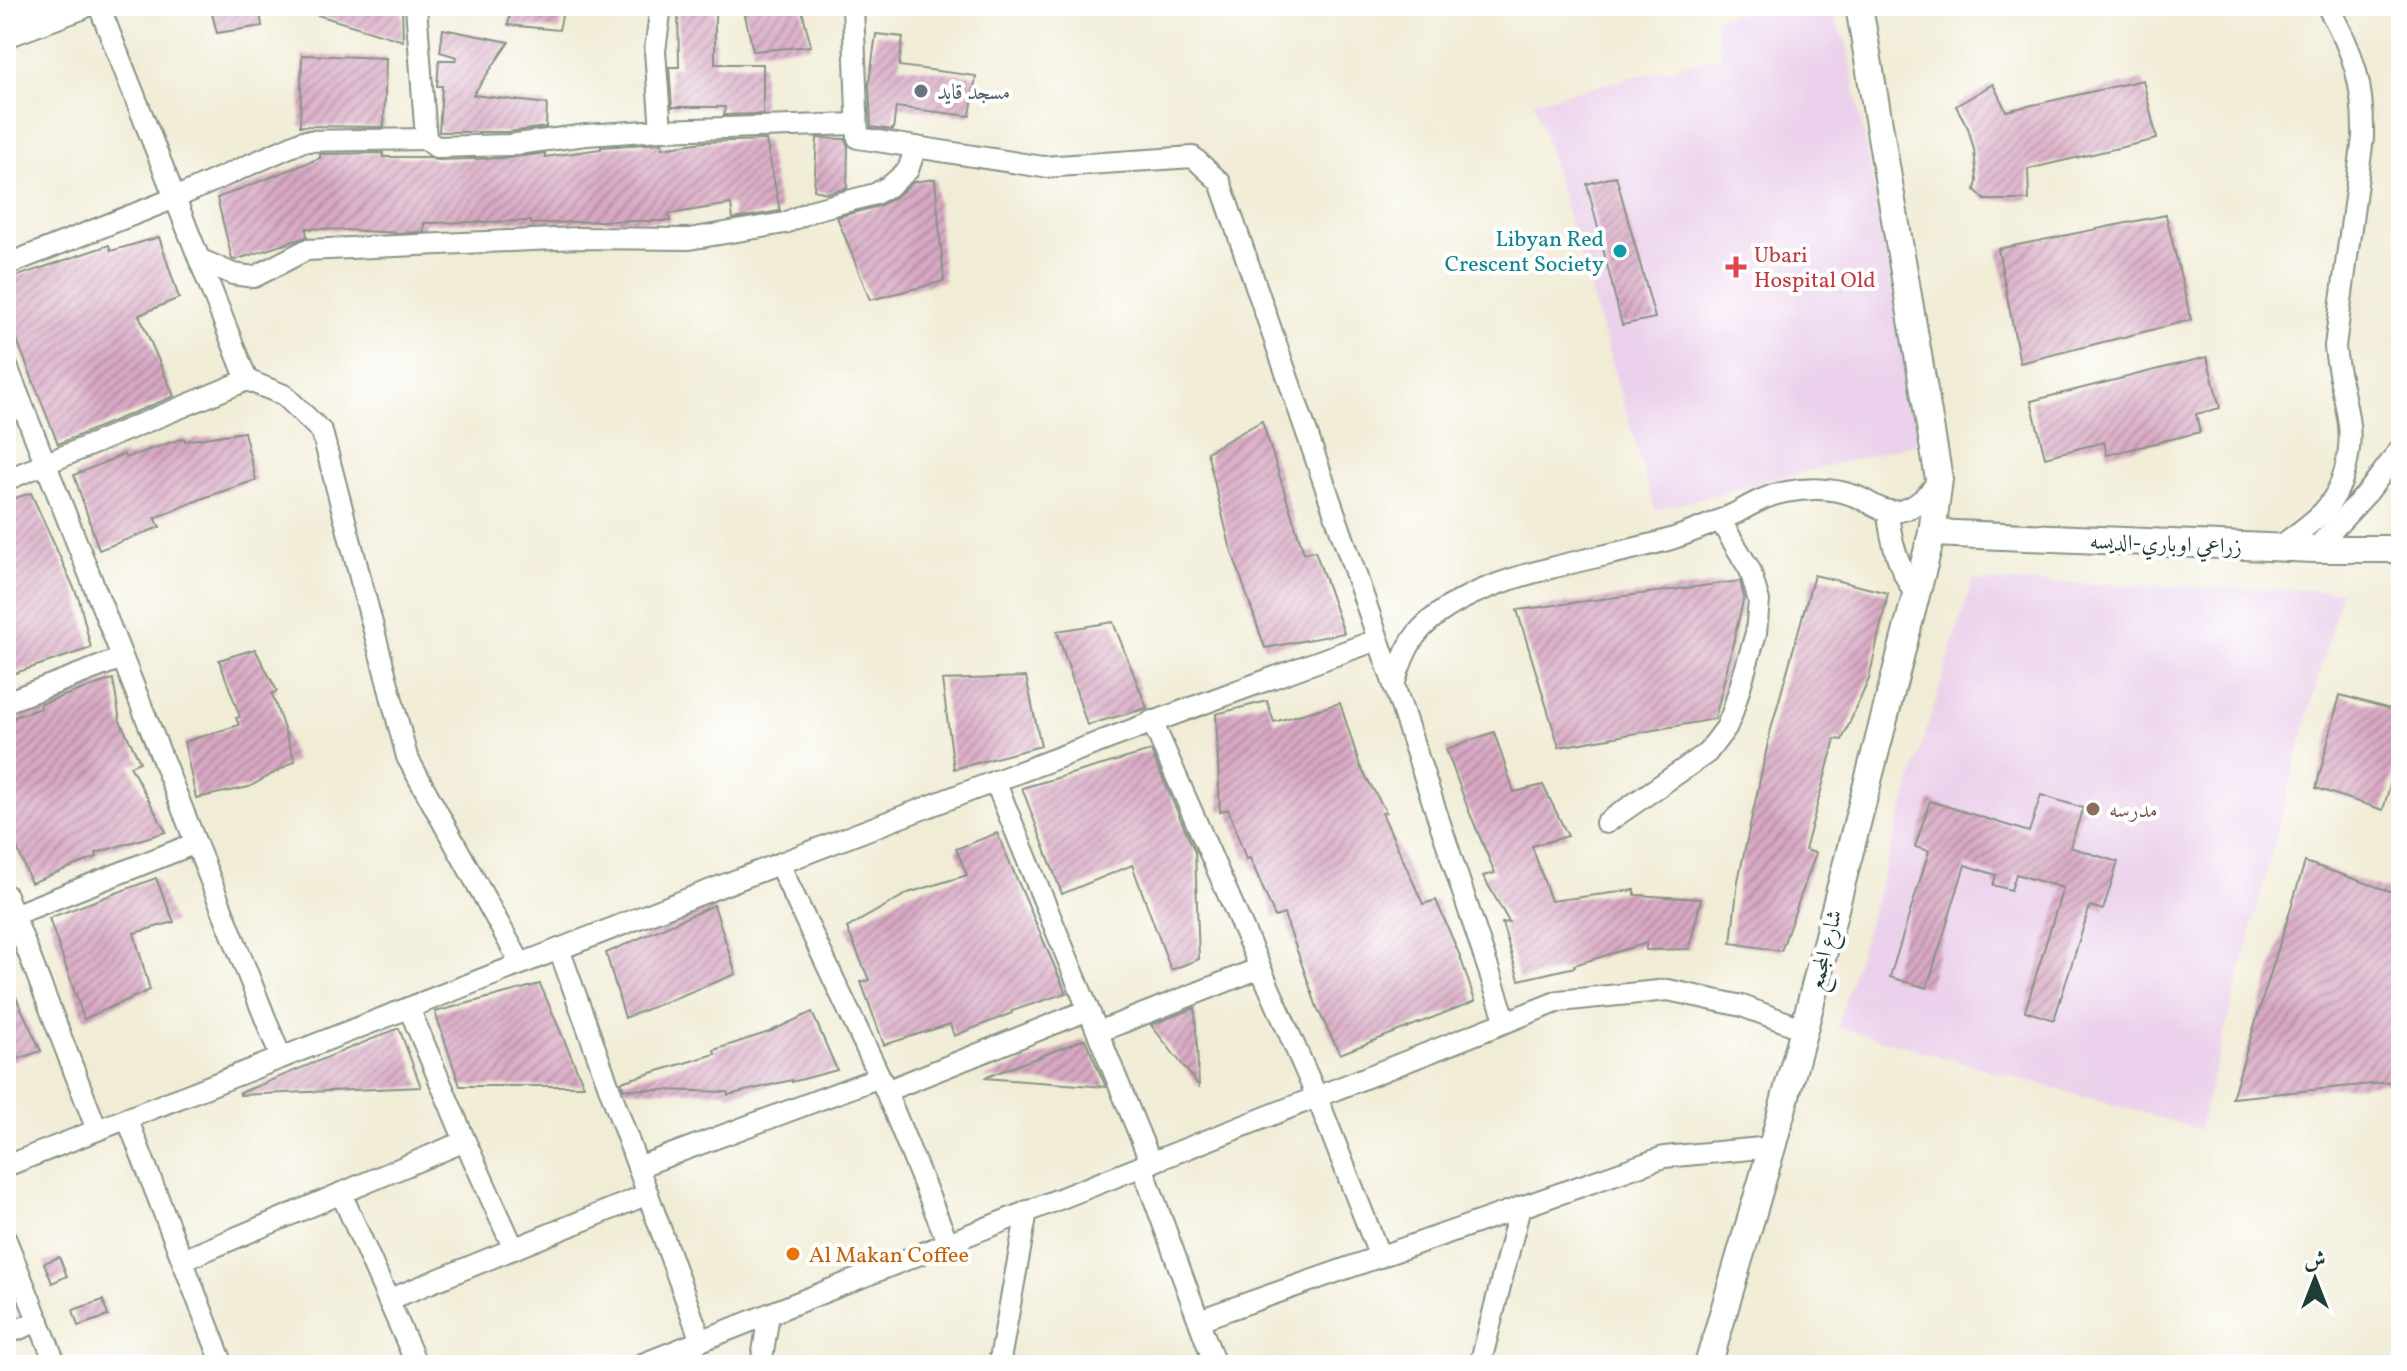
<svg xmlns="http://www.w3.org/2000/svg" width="2407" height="1371" font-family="Vollkorn,Amiri,serif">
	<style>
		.built { fill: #ebd1eb }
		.building { fill: url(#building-hatch) }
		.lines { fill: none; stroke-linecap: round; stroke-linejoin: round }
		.minor-casing { stroke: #889485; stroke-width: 24 }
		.tertiary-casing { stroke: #889485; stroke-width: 30 }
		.minor { stroke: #fff; stroke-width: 20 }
		.tertiary { stroke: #fff; stroke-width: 26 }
		.worship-dot { fill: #6b7280; stroke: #fff; stroke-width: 3 }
		.culture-dot { fill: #0f9aa8; stroke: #fff; stroke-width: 3 }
		.health-dot { fill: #e0444e; stroke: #fff; stroke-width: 3 }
		.education-dot { fill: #8d6e63; stroke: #fff; stroke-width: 3 }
		.food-dot { fill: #e8710a; stroke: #fff; stroke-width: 3 }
		.labels { text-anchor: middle; stroke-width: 8; stroke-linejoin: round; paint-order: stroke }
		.worship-label { font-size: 22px; fill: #5b616d; stroke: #fff; text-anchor: start }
		.culture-label { font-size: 22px; fill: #0d838f; stroke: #fff; text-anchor: end }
		.health-label { font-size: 22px; fill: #be3a42; stroke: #fff; text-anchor: start }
		.street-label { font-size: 22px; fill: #1f3d34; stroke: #fff }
		.education-label { font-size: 22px; fill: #785e54; stroke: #fff; text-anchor: start }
		.food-label { font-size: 22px; fill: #c56008; stroke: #fff; text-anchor: start }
	</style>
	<defs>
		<pattern id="building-hatch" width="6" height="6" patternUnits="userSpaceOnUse" patternTransform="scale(2)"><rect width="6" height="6" fill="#d8a8c3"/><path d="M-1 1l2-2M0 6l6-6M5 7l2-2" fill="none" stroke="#af8a9f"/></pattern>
	</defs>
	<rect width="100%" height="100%" fill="#fff"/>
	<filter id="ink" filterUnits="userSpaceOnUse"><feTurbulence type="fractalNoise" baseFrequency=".0125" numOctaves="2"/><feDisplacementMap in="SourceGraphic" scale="16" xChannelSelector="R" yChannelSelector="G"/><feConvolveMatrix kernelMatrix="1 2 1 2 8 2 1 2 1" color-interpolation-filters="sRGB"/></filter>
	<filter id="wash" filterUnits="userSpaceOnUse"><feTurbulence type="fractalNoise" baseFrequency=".006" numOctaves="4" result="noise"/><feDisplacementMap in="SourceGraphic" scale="32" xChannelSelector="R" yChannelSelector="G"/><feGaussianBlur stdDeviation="1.8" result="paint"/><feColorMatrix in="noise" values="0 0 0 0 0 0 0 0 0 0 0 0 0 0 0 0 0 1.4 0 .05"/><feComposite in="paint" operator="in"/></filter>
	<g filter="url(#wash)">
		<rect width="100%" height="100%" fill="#f1ecd6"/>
		<g class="built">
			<polygon points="1791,6 1818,8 1833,18 1846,41 1920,433 1914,444 1655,510 1534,101 1721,56 1713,18"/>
			<polygon points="1972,581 2341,591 2199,1129 1837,1027"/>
		</g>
		<g id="blocks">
			<g class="building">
				<polygon points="210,6 259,6 262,26 217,33"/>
				<polygon points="301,6 402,6 403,41 301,10"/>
				<polygon points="511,6 564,6 559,30 508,25"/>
				<polygon points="678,6 715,6 715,64 763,64 763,114 724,115 725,107 672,107 669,67 679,67"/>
				<polygon points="743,6 801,6 811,46 753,51"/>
				<polygon points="443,29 509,42 473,95 547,104 546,127 508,132 439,132 442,86 437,86 439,60 456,60 457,57 440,52"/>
				<polygon points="876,34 903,37 899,66 976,76 970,116 896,107 893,130 871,127 869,84"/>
				<polygon points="302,55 386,58 384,127 300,126"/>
				<polygon points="2143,80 2157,139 2028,169 2029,200 1985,200 1975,190 1977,181 1974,150 1968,128 1956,106 1993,84 2006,111"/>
				<polygon points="817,138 845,139 848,146 847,188 827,193 814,190"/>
				<polygon points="766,140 780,211 733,219 731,204 669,214 670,221 597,221 531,224 531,221 424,223 424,232 401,233 306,228 307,237 235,260 232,259 217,198 320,158 320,154 383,153 383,157 428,157 436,160 509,158 545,153 545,157 601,149 601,147 662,143 662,148 703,142"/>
				<polygon points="1616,176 1655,318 1622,325 1587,184"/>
				<polygon points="935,179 944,281 870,300 837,217 879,206 897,196 914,182"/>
				<polygon points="2166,215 2191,320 2020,363 1998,249"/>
				<polygon points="159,237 179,298 139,315 174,396 58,444 6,312 6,280 109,245 111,251"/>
				<polygon points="2207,357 2220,408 2196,414 2200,432 2107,455 2104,442 2045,457 2031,401"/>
				<polygon points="1262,421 1304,553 1315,551 1344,633 1265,648 1230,546 1207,452"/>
				<polygon points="244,432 256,480 203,498 155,518 160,527 99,550 74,475 124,454 125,458 184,438 185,441"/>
				<polygon points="31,493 79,599 91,648 6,676 6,501"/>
				<polygon points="1814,575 1888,593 1869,679 1842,740 1835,739 1805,850 1816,853 1781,951 1731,943 1738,881 1771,729"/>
				<polygon points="1740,581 1744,597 1715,719 1559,747 1517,610"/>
				<polygon points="1113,622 1147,708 1087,725 1057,631"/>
				<polygon points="255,649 277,691 272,694 295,761 249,787 196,798 184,742 239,725 236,718 240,717 219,660"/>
				<polygon points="1026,677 1041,746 954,769 942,680"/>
				<polygon points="113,679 120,721 140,762 130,766 166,832 96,853 97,857 31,883 6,819 6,720 41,708 40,704"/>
				<polygon points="2340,695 2401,712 2401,747 2383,810 2316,788"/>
				<polygon points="1267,701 1274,722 1340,703 1360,766 1386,812 1382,813 1423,904 1436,900 1460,956 1475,1001 1340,1054 1318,1010 1284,914 1275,917 1250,858 1246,859 1228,809 1220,812 1216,714"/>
				<polygon points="1494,732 1514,792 1543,785 1568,836 1532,846 1551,901 1635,890 1635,895 1701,899 1689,949 1646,950 1646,943 1574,965 1575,967 1519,980 1502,923 1509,922 1483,876 1495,873 1468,809 1446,749"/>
				<polygon points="1151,751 1195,852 1199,959 1171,970 1132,865 1062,894 1022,788"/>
				<polygon points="2041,795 2083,808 2070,847 2118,862 2103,910 2090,906 2054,1020 2025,1011 2063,888 2016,874 2011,890 1993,885 1996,875 1965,865 1927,988 1890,977 1929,851 1915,847 1930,801 2029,832"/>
				<polygon points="997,833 1066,993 1012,1011 1012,1013 954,1036 950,1024 884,1045 861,982 869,980 847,928 908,893 967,875 956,849"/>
				<polygon points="2305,862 2401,895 2401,998 2396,1016 2401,1017 2401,1081 2232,1098"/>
				<polygon points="156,878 174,922 134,933 150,990 84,1019 49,918"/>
				<polygon points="714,905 736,974 625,1018 606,953"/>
				<polygon points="6,976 41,1051 6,1063"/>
				<polygon points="540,984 584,1086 460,1086 435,1012"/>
				<polygon points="1195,1008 1199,1086 1151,1025"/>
				<polygon points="812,1012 837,1070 792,1082 792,1080 728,1095 727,1092 624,1089 621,1082 715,1054 714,1050 769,1032"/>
				<polygon points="399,1028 421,1087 240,1095 240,1093"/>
				<polygon points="1085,1039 1106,1087 984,1078"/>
				<polygon points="59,1257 67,1276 52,1283 44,1263"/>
				<polygon points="103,1300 108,1316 78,1326 73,1310"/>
			</g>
		</g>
	</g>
	<g filter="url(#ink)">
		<use href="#blocks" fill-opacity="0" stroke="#889485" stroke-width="2"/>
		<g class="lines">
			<defs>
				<g id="minor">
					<polyline points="99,6 247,380"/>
					<polyline points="416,6 426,139 436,147 509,145 586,135 661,130"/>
					<polyline points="661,6 655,51 661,130 857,124"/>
					<polyline points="853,6 858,138 1043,167 1193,157 1220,182 1394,685 1506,1022"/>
					<polyline points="199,259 233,274 254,277 306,250 578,238 689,239 785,223 814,210 875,194 891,185 908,170 916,147"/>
					<polyline points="6,265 175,198 303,141 426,139"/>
					<polyline points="6,364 281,1058"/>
					<polyline points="6,480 247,380 284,395 322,432 407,757 521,964"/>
					<path d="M1888 511C1890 542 1899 568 1915 594"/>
					<path d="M2279 547C2294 536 2310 525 2323 512 2343 491 2352 454 2349 425 2346 398 2337 373 2335 346L2363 138C2364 86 2354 51 2327 6"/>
					<polyline points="2315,549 2368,492 2401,448"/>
					<path d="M1394 685C1399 667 1405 650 1416 635 1465 573 1601 561 1674 538 1695 531 1716 522 1736 513 1752 504 1768 495 1786 492 1807 488 1832 488 1852 495 1864 498 1874 507 1885 510 1908 517 1929 496 1939 479"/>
					<polyline points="6,702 122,658"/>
					<polyline points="1152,721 1317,1097 1380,1257"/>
					<polyline points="995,781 1151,1163"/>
					<polyline points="1606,823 1707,753 1726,728 1732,714 1756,633 1759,601 1750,570 1720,520"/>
					<polyline points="779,864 880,1077 948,1243"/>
					<polyline points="6,895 97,1130"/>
					<polyline points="6,918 196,843"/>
					<polyline points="559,949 701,1341"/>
					<polyline points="409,1008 465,1141 514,1249"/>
					<polyline points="1098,1032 1260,968"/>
					<polyline points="886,1091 1088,1010"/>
					<polyline points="127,1118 223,1365"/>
					<path d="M6 1166C462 987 917 806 1377 640"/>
					<polyline points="1142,1166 1215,1365"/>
					<polyline points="638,1167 880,1077"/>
					<polyline points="341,1193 417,1365"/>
					<polyline points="6,1240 56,1365"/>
					<polyline points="183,1260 465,1141"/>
					<polyline points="388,1300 648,1194"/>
					<polyline points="1199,1320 1664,1157 1772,1147"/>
					<polyline points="6,1334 39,1321"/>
					<polyline points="640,1365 1559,1001 1668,990 1742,1006 1804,1029"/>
					<polyline points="761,1365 769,1314"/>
					<polyline points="999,1365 1027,1211"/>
					<polyline points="1480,1365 1520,1207"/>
				</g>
				<g id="tertiary">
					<polyline points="6,11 19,6"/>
					<polyline points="6,34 81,6"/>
					<polyline points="1932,533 2315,549 2401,549"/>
					<polyline points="1708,1365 1772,1147 1804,1029 1932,533 1939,479 1859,6"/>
				</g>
			</defs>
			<use href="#minor" class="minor-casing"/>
			<use href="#tertiary" class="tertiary-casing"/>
			<use href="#minor" class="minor"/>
			<use href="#tertiary" class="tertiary"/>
		</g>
	</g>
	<circle class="worship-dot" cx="921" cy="91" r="8"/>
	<circle class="culture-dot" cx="1620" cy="251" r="8"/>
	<path class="health-dot" d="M1732 255h8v8h8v8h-8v8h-8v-8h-8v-8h8z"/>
	<circle class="education-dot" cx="2093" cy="809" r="8"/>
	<circle class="food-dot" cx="793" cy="1254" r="8"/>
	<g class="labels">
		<g class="worship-label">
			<text x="937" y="99">مسجد قايد</text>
		</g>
		<g class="culture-label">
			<text x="1604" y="246">Libyan Red<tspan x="1604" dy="25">Crescent Society</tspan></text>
		</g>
		<g class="health-label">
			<text x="1754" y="262">Ubari<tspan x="1754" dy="25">Hospital Old</tspan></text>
		</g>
		<g class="street-label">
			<text transform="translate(2166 543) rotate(2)" y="8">زراعي اوباري-الديسه</text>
			<text transform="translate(1824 950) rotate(-76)" y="8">شارع المجمع</text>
		</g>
		<g class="education-label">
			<text x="2109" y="817">مدرسه</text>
		</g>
		<g class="food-label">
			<text x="809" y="1262">Al Makan Coffee</text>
		</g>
	</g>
	<rect width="2407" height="1371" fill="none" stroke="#fff" stroke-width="32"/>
	<g transform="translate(2315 1279)" stroke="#ffffff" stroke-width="6" paint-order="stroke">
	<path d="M0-6L14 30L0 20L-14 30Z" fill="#1f3d34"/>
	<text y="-12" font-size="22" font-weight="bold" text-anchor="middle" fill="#1f3d34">ش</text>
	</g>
</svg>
